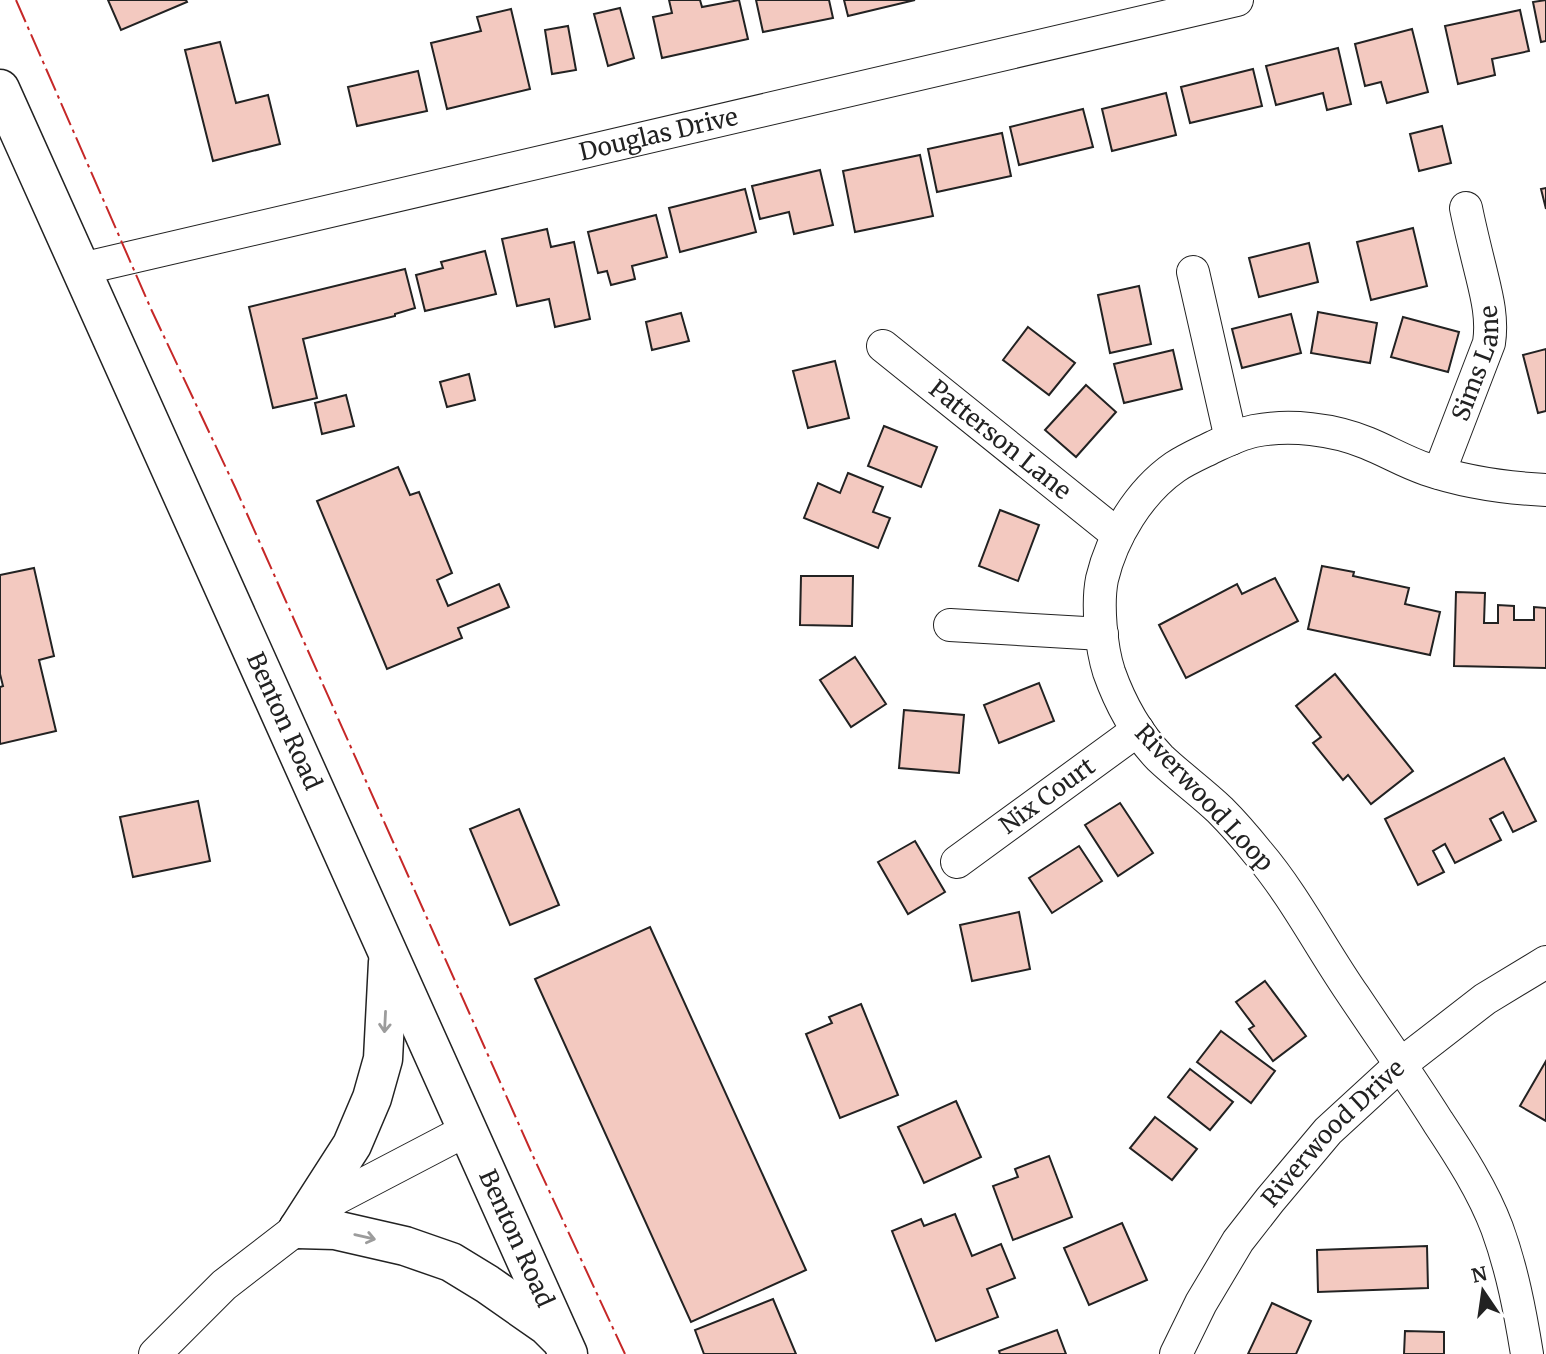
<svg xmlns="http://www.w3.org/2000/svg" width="1546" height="1354" font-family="Merriweather,serif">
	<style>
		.building { fill: #f3c9c0; stroke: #222; stroke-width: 2 }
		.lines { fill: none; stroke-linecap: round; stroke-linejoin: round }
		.minor-casing { stroke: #222; stroke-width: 34 }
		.major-casing { stroke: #222; stroke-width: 41 }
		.minor { stroke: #fff; stroke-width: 32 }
		.major { stroke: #fff; stroke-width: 38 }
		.power { stroke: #c62828; stroke-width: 2; stroke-dasharray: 24 5 3.5 5; stroke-linecap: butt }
		.oneway { stroke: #9c9c9c }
		.labels { text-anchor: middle; stroke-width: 5; stroke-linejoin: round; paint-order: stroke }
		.street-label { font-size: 24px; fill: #222; stroke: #fff }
	</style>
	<rect width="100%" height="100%" fill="#fff"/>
	<g class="building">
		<polygon points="108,0 186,0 187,2 121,30"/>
		<polygon points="669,0 700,0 702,7 739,0 748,39 662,58 653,17 672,13"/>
		<polygon points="756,0 829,0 833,18 763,32"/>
		<polygon points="844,0 915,0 848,16"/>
		<polygon points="1546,0 1546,41 1541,42 1533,2"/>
		<polygon points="620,8 634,58 608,66 594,14"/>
		<polygon points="511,9 530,89 447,109 431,43 481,31 477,17"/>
		<polygon points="1520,10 1529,51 1492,59 1495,75 1458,84 1445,26"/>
		<polygon points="568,26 576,70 552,74 545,30"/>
		<polygon points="1412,29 1428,92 1387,103 1381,82 1365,86 1355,44"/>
		<polygon points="220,42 236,103 268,95 280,144 213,161 185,50"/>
		<polygon points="1338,48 1351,104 1327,110 1323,93 1276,105 1266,66"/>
		<polygon points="1253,69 1262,106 1190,123 1181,87"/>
		<polygon points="418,71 427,111 357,126 348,87"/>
		<polygon points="1166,93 1176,135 1112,151 1102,109"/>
		<polygon points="1083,109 1093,147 1019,165 1010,127"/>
		<polygon points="1442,126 1451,163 1419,171 1410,134"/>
		<polygon points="1002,133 1011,176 937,192 928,149"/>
		<polygon points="920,155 933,216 855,232 843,171"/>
		<polygon points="820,170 833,225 794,234 789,212 760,219 752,186"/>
		<polygon points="1546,188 1546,209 1541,189"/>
		<polygon points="745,189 756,232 680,252 669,208"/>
		<polygon points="656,215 667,257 632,266 635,279 611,285 607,271 598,273 588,232"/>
		<polygon points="1413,228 1427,286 1371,300 1357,242"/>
		<polygon points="547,229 551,247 574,242 590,319 555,327 549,299 517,306 502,239"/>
		<polygon points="1309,243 1318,282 1259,297 1249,258"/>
		<polygon points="485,251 496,294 425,311 416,275 443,268 441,262"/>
		<polygon points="405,269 415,308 395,314 395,316 303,339 317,398 273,408 249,307"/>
		<polygon points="1139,286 1151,344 1110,353 1098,295"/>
		<polygon points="1318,312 1377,323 1370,363 1311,353"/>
		<polygon points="681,313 689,341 652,350 646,322"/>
		<polygon points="1291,314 1301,353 1242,368 1232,329"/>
		<polygon points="1403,317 1459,332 1448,372 1391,357"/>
		<polygon points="1028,327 1075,363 1049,395 1003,360"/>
		<polygon points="1546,349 1546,411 1538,413 1523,355"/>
		<polygon points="1173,350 1182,389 1124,403 1114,364"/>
		<polygon points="835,361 849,418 808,428 793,371"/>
		<polygon points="469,374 475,400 447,407 440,382"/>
		<polygon points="1086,385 1116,412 1076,457 1045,430"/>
		<polygon points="346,395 354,426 322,434 315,403"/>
		<polygon points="884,426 937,447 921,487 868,466"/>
		<polygon points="398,467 410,495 419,492 452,573 437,580 448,606 499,584 509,607 458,628 462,638 387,669 317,501"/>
		<polygon points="848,473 883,487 873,512 890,518 878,548 804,518 818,483 840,493"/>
		<polygon points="1000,510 1039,525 1018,581 979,566"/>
		<polygon points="1322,566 1354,572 1353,576 1409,588 1405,604 1440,612 1430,655 1308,629"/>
		<polygon points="34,568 54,656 39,660 56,731 0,744 0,687 3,686 0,674 0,575"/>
		<polygon points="801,576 853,576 852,626 800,625"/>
		<polygon points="1275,578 1298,621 1186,678 1159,625 1237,584 1242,594"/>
		<polygon points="1456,592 1485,593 1484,623 1498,623 1498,605 1514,606 1514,620 1534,620 1534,607 1546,608 1546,668 1454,666"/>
		<polygon points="855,657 886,704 851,727 820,680"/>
		<polygon points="1335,674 1413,771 1371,804 1348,775 1343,780 1313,743 1321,737 1296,706"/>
		<polygon points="1039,683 1054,721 999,743 984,705"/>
		<polygon points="904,710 964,715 959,773 899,768"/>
		<polygon points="1504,758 1536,821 1513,832 1503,812 1490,819 1501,840 1455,863 1445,844 1433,851 1444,872 1418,885 1385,819"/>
		<polygon points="198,801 210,861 133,877 120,817"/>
		<polygon points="1120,803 1153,853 1118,876 1085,825"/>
		<polygon points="519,809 559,905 510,925 470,829"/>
		<polygon points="915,841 945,892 908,914 878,862"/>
		<polygon points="1079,846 1102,881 1052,913 1029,878"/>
		<polygon points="1019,912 1030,969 972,981 960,925"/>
		<polygon points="650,927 806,1270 691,1322 535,979"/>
		<polygon points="1265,981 1306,1036 1273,1061 1249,1029 1254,1026 1236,1002"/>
		<polygon points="861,1004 898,1095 840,1118 806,1034 832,1023 829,1017"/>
		<polygon points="1221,1031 1275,1071 1251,1103 1197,1062"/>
		<polygon points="1546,1061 1546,1121 1520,1106"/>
		<polygon points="1190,1069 1233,1102 1210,1130 1168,1097"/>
		<polygon points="956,1101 981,1157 924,1183 898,1127"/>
		<polygon points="1155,1117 1197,1149 1172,1180 1130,1148"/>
		<polygon points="1049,1156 1072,1217 1013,1240 993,1186 1018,1177 1015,1169"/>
		<polygon points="955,1214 972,1256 1001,1244 1015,1278 987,1289 998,1317 936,1341 892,1231 921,1219 924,1226"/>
		<polygon points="1122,1223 1147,1280 1089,1305 1064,1248"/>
		<polygon points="1427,1246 1428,1288 1318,1292 1317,1250"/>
		<polygon points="773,1299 796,1354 704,1354 695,1330"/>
		<polygon points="1272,1303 1311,1321 1296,1354 1248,1354"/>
		<polygon points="1057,1330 1066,1354 1000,1354 999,1351"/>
		<polygon points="1405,1331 1444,1332 1444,1354 1404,1354"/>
	</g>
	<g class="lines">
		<defs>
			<g id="minor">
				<path id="s1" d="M81 269 1237 0"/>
				<polyline points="1193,272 1231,439"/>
				<path id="s2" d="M883 346 1118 535"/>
				<path id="s3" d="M1439 473 1489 343C1493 317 1486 293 1480 268 1475 248 1470 228 1466 208"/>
				<polyline points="950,625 1102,634"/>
				<path id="s4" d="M957 862 1138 730"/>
				<polyline points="155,1354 224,1285 337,1198 467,1130"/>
				<path id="s5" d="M1176 1354 1201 1303 1238 1241 1270 1200 1328 1131 1401 1064 1485 999 1546 962"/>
				<path d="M1527 1354C1520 1311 1512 1269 1497 1228 1483 1191 1460 1155 1438 1122 1411 1079 1382 1038 1354 996 1322 950 1294 895 1258 853 1246 838 1233 823 1220 810 1201 792 1179 776 1160 758 1137 734 1120 703 1109 672 1101 647 1097 604 1102 579 1112 537 1139 492 1175 467 1187 459 1201 453 1213 447 1226 441 1240 434 1254 431 1290 424 1333 429 1367 443 1387 451 1405 462 1426 469 1464 482 1506 488 1546 490"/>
			</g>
			<g id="major">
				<path id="s6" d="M0 89 568 1354"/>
				<polyline points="298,1229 352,1145 372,1098 383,1059 388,962"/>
				<polyline points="298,1229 335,1230 405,1246 451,1262 487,1284 547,1326 558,1337"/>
			</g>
		</defs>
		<use href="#minor" class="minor-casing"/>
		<use href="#major" class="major-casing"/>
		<use href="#minor" class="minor"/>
		<use href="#major" class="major"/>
		<polyline class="power" points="16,0 151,309 235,487 533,1156 625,1354"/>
	</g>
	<defs><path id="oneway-shaft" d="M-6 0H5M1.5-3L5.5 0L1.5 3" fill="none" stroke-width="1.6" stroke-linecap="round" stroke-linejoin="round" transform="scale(1.75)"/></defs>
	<g class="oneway">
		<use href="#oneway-shaft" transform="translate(385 1022) rotate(93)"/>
		<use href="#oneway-shaft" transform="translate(365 1237) rotate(13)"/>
	</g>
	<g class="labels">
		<g class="street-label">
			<text dy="8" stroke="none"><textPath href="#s1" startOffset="593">Douglas Drive</textPath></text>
			<text dy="8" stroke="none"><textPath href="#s3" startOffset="117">Sims Lane</textPath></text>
			<text dy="8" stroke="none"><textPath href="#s2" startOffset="150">Patterson Lane</textPath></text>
			<text dy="8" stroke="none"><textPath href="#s6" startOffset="693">Benton Road</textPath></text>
			<text dy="8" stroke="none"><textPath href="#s4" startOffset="112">Nix Court</textPath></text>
			<text transform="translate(1204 798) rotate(47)" y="8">Riverwood Loop</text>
			<text dy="8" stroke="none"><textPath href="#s5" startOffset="273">Riverwood Drive</textPath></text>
			<text dy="8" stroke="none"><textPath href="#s6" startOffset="1260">Benton Road</textPath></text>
		</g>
	</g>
	<g transform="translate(1483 1291) rotate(347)" stroke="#ffffff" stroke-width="5" paint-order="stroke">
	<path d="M0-5L12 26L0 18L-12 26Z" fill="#222222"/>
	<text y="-10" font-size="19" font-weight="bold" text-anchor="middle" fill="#222222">N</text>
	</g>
</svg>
